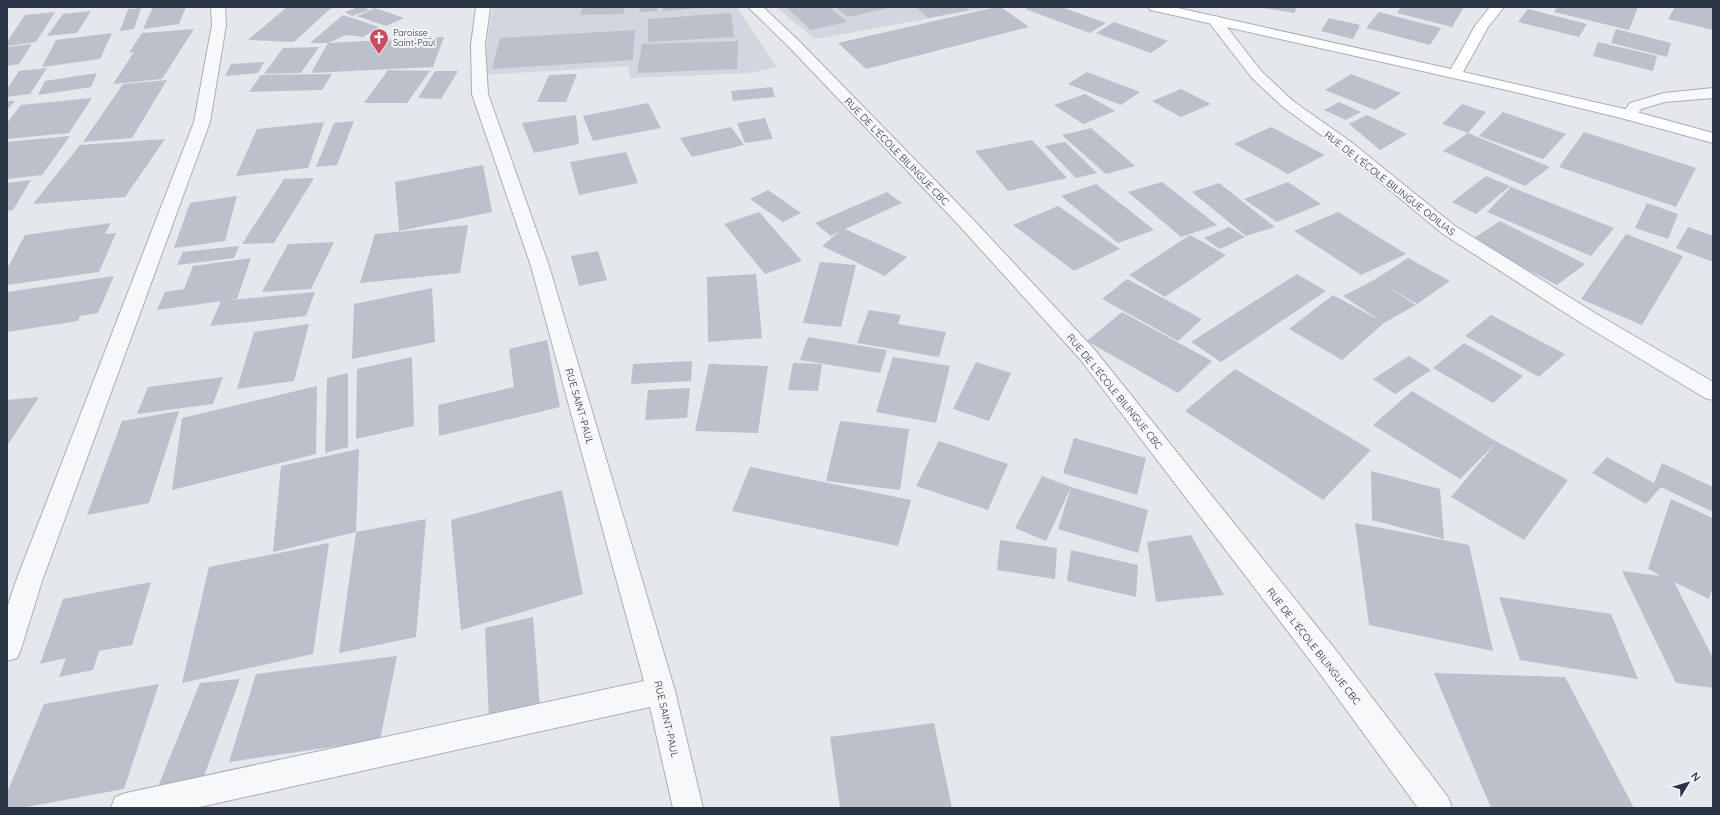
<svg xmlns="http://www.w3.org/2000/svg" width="1720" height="815" font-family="Quicksand,sans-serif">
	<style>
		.built { fill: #d2d6de }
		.building { fill: #bbc0ca }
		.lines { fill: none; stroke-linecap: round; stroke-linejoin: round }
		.street-casing { stroke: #a9aeb7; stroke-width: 2 }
		.secondary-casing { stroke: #a9aeb7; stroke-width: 2 }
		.street { fill: #f7f8fa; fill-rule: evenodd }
		.secondary { fill: #fff; fill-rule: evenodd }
		.labels { text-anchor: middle; stroke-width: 4; stroke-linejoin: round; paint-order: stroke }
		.far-poi-label { font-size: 9px; fill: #2b3445; stroke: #f4f6f9; text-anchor: start }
		.street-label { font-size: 10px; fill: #2b3445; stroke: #f4f6f9 }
	</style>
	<rect width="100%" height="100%" fill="#e4e7ec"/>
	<g class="built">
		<polygon points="492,7 737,7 777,67 750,73 630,78 628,66 483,75"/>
		<polygon points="776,7 992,7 815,39"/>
	</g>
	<g class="building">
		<polygon points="153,7 186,7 179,24 143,29"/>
		<polygon points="287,7 335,7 330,9 294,42 248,40"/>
		<polygon points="359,7 364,7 369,10 352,16 345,12"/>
		<polygon points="583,7 625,7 623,14 580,15"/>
		<polygon points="640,7 657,7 657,11 639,12"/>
		<polygon points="663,7 698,7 698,8 663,11"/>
		<polygon points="786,7 829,7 847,22 811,30"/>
		<polygon points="836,7 889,7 889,8 848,17"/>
		<polygon points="916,7 966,7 969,10 928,18"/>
		<polygon points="996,7 1001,7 1029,27 866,69 838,43"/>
		<polygon points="1029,7 1061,7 1106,23 1090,33 1025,9"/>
		<polygon points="1257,7 1296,7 1295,13"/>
		<polygon points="1401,7 1464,7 1452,27 1397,13"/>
		<polygon points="1557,7 1638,7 1629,30 1554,12"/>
		<polygon points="1675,7 1713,7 1713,30 1668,19"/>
		<polygon points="141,8 134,29 120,31 128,9"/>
		<polygon points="375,8 404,18 386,26 357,16"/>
		<polygon points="1528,9 1587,24 1579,37 1518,22"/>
		<polygon points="91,11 77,33 47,36 63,14"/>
		<polygon points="55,12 36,42 7,46 7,42 25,15"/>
		<polygon points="1379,12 1441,28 1430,45 1366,28"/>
		<polygon points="731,13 734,37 648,42 648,19"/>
		<polygon points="343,15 379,27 363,37 346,35 328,43 310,43"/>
		<polygon points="1329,18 1360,25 1353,39 1321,31"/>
		<polygon points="1114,22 1168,41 1151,53 1096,33"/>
		<polygon points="194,29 162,79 113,84 134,52 129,53 142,33"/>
		<polygon points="1616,29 1671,43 1667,57 1611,43"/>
		<polygon points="635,30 633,60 492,69 500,38"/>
		<polygon points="112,33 100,59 42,67 56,40"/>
		<polygon points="444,37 433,67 311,73 328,43"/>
		<polygon points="738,41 737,69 637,73 642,44"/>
		<polygon points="1598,42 1657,56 1653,71 1593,56"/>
		<polygon points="32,44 19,64 7,66 7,47"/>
		<polygon points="319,47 301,73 264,74 283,48"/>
		<polygon points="264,62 258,73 225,76 231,64"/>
		<polygon points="47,68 30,94 7,97 7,89 19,71"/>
		<polygon points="388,70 430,71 407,103 364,103"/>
		<polygon points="435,71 458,71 441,99 418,98"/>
		<polygon points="1087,72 1140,92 1121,105 1068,84"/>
		<polygon points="97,73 91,87 38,95 45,81"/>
		<polygon points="332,74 322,90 249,92 261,75"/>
		<polygon points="577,74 566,102 537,102 549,75"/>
		<polygon points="1351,74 1401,93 1375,110 1325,90"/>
		<polygon points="167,80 132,138 83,142 123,84"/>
		<polygon points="772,87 775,97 733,101 731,91"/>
		<polygon points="1181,89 1211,104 1181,117 1152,101"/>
		<polygon points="1085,94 1115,111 1083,124 1054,105"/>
		<polygon points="92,98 69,133 7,139 7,123 21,105"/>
		<polygon points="7,101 15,101 7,110"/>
		<polygon points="1339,102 1361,112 1346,120 1324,110"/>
		<polygon points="648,103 661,128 593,141 583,116"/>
		<polygon points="1462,104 1486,112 1468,133 1442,124"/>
		<polygon points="1503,112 1566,134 1543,159 1479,136"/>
		<polygon points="576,115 579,144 534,153 522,123"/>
		<polygon points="1367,115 1407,134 1380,150 1349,124"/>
		<polygon points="765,118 773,139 745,143 737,123"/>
		<polygon points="354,121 337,165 316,167 334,123"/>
		<polygon points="324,122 308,168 236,176 257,129"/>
		<polygon points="731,127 744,145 692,157 680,138"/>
		<polygon points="1271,127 1325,155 1288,174 1234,144"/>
		<polygon points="1091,128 1135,166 1106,174 1062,135"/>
		<polygon points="1584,132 1696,168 1676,207 1559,167"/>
		<polygon points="1468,133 1550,167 1525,186 1443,151"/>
		<polygon points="70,136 42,175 7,179 7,142"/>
		<polygon points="165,139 125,197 33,204 80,145"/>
		<polygon points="1032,140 1067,178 1008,191 975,151"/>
		<polygon points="1065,142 1097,173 1076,178 1045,146"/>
		<polygon points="626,152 638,183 579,195 570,162"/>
		<polygon points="483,165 492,212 399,231 395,182"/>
		<polygon points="1486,176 1510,186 1476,214 1452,202"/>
		<polygon points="314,178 274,243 242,244 284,179"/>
		<polygon points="31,180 13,210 7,211 7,183"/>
		<polygon points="1162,182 1217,225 1181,237 1128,192"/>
		<polygon points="1288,182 1321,204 1277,222 1244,199"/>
		<polygon points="1219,183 1275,227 1246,236 1192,192"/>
		<polygon points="1096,184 1154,230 1118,243 1061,196"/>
		<polygon points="1511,187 1614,228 1591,256 1487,212"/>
		<polygon points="768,190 801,213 783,222 750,199"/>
		<polygon points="887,192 902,203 845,229 907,257 885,276 822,246 840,231 831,236 815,223"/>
		<polygon points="237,196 225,241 174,248 190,203"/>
		<polygon points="1647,203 1678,214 1668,239 1635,228"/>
		<polygon points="1058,206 1120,249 1074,271 1013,225"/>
		<polygon points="759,212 802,261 765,274 724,224"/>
		<polygon points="1338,212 1406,254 1361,275 1294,231"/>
		<polygon points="1500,221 1585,264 1557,285 1471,240"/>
		<polygon points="111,223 105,234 116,233 99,272 7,285 7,269 25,235"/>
		<polygon points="468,225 460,273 360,283 375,234"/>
		<polygon points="1229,227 1245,237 1220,249 1204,238"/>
		<polygon points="1688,227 1713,236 1713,262 1676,248"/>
		<polygon points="1626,234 1683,256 1642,325 1581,299"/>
		<polygon points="1190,235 1226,255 1165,297 1129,275"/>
		<polygon points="334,242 311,289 262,292 288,244"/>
		<polygon points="239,246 234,258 177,265 183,252"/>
		<polygon points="598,251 607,280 579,286 571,256"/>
		<polygon points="251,258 237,299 157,310 165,292 184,289 193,266"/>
		<polygon points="1408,258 1450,281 1417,304 1383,284 1416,305 1384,323 1342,360 1289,329 1333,295 1381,321 1343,296 1374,280"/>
		<polygon points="820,262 856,265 841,327 803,323"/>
		<polygon points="756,274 762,338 708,342 707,277"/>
		<polygon points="1297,274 1326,291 1221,362 1191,342"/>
		<polygon points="114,276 98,313 80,316 78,321 7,332 8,292"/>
		<polygon points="1127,279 1202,319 1178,341 1102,299"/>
		<polygon points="432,288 435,342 352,359 354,304"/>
		<polygon points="315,292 306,316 210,326 221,301"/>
		<polygon points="869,310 901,315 898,324 946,332 939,357 857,343"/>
		<polygon points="1122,312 1212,361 1178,393 1087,341"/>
		<polygon points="1491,315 1565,354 1539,377 1465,336"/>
		<polygon points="309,324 294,381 237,389 254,332"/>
		<polygon points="808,337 887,350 880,373 800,360"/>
		<polygon points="547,340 560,407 439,436 438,405 514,387 509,349"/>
		<polygon points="1464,343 1523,376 1493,403 1433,368"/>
		<polygon points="1409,356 1431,370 1395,394 1373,379"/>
		<polygon points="412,357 414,426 356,439 357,369"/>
		<polygon points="893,357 950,366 936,423 876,412"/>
		<polygon points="692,361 691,381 631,384 633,364"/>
		<polygon points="976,362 1011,373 989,421 953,409"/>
		<polygon points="793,363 822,364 818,391 788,390"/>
		<polygon points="709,364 768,366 758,433 695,431"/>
		<polygon points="1235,369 1371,450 1323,500 1185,411"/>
		<polygon points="348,373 348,447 325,453 327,378"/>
		<polygon points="223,377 213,404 137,414 148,387"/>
		<polygon points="317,386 316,454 172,490 182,418"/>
		<polygon points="690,388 687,418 645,420 648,390"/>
		<polygon points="1412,391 1497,442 1568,480 1524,540 1451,497 1496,443 1460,479 1373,425"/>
		<polygon points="39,397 7,446 7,400"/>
		<polygon points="179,411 149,503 87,515 122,421"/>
		<polygon points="840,421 909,429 900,490 826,481"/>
		<polygon points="1074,438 1146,458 1137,495 1063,473"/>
		<polygon points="939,441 1008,464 988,510 916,486"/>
		<polygon points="359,449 356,532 273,552 281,466"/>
		<polygon points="1607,457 1654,483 1662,463 1713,487 1713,512 1661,487 1646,504 1592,473"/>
		<polygon points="750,467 911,500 898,546 732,511"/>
		<polygon points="1371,471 1440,489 1444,539 1372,520"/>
		<polygon points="1042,476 1071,487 1046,541 1015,528"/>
		<polygon points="1071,487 1148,510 1138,553 1058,529"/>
		<polygon points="562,490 583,594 461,630 451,520"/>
		<polygon points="1671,499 1713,518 1713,586 1709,599 1674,582 1713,658 1713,688 1676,683 1622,571 1661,576 1648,569"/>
		<polygon points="426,519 416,637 339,653 356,532"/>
		<polygon points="1355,523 1469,545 1493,651 1369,625"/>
		<polygon points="1191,535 1224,595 1156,602 1147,542"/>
		<polygon points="1000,540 1057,548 1055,579 997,570"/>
		<polygon points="329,543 313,654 182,683 209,567"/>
		<polygon points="1071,550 1138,565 1136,597 1067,581"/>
		<polygon points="151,582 132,645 99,651 93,670 59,677 66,658 40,664 63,599"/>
		<polygon points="1499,597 1611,614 1638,679 1520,660"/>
		<polygon points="533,617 540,707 489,721 485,628"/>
		<polygon points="397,656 380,740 229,762 256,674"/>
		<polygon points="1434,673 1565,677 1634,808 1491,808"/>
		<polygon points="240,679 201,784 157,789 200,683"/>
		<polygon points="159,684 124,789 21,808 7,808 7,793 44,704"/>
		<polygon points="934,723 952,808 840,808 830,737"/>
	</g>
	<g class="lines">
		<defs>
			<g id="street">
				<polygon points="211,7 225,7 226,25 210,122 42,581 21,649 17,658 7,661 7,608 16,581 194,122 212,25"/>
				<polygon points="476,7 490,7 485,45 488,94 549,266 675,691 703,808 673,808 650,707 195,808 111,808 115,797 126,793 644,681 531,266 472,94 471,45"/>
				<polygon points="748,7 763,7 799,41 966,212 1094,349 1335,649 1448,797 1452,808 1418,808 1315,667 1080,359 954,220 789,47"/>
				<polygon points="1214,16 1219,17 1262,72 1293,101 1351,142 1455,226 1595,313 1713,382 1713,400 1705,398 1581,323 1443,234 1339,148 1283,107 1252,78 1207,20 1209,17"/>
				<polygon points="1713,88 1713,98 1665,102 1641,109 1635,118 1629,120 1623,118 1621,115 1630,103 1664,93"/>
			</g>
			<polygon id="secondary" points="1148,7 1173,7 1451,69 1475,26 1490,7 1504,7 1488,27 1463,72 1629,110 1713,133 1713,143 1625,119 1511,91 1155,11 1150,10"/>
		</defs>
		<use href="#street" class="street-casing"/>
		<use href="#secondary" class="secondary-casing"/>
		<use href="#street" class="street"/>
		<use href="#secondary" class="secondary"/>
	</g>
	<defs>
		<symbol id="church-pin" viewBox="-11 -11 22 30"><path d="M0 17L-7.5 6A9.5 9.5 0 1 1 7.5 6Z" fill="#d1495b" stroke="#f4f6f9"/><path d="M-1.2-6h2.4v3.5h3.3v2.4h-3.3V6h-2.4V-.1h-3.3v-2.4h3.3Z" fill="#fff"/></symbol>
	</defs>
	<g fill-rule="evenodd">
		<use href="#church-pin" x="368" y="27" width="22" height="30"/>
	</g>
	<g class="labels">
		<g class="far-poi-label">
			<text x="393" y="36">Paroisse<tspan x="393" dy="10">Saint-Paul</tspan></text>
		</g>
		<g class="street-label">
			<text transform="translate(897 151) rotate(46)" y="4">RUE DE L'ÉCOLE BILINGUE CBC</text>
			<text transform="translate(1390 183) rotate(38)" y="4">RUE DE L'ÉCOLE BILINGUE ODILIAS</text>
			<text transform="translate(1115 391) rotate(51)" y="4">RUE DE L'ÉCOLE BILINGUE CBC</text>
			<text transform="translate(580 406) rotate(74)" y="4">RUE SAINT-PAUL</text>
			<text transform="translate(1314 646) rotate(52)" y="4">RUE DE L'ÉCOLE BILINGUE CBC</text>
			<text transform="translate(667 719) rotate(77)" y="4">RUE SAINT-PAUL</text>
		</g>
	</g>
	<rect width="1720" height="815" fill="none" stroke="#2b3445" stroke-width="16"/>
	<g transform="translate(1688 783) rotate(52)" stroke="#f4f6f9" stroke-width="3" paint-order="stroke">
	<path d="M0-3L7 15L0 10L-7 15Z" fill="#2b3445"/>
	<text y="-6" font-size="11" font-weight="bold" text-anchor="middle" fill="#2b3445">N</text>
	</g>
</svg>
